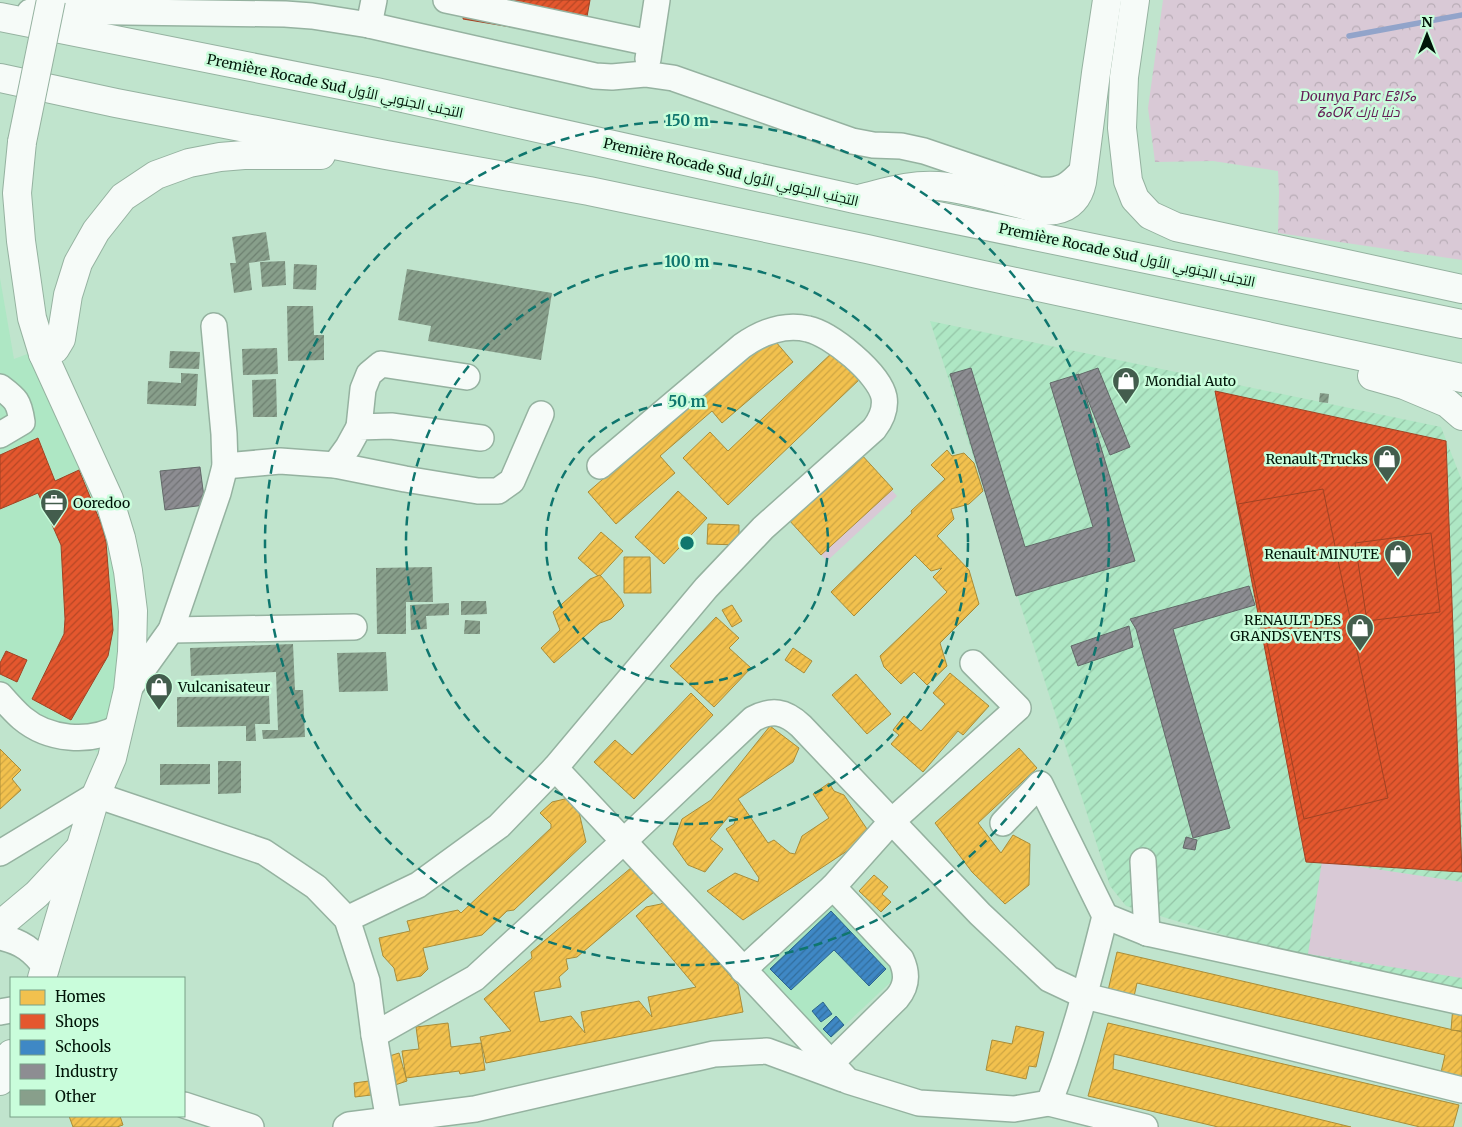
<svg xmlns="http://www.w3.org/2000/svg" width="1462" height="1127" font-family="Merriweather,Cairo,'Noto Sans Tifinagh',serif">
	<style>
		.built { fill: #aee7c4 }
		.industrial { fill: url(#industrial-furrows) }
		.park { fill: url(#park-crowns) }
		.pitch { fill: #d9c9d6 }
		.homes { fill: url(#homes-hatch); stroke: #a98d39 }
		.shops { fill: url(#shops-hatch); stroke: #a04323 }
		.schools { fill: url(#schools-hatch); stroke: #2c668c }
		.industry { fill: url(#industry-hatch); stroke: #636969 }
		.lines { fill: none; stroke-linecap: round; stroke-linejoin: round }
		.stream { stroke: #92a4ca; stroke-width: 5.5 }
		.building { fill: url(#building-hatch) }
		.minor-casing { stroke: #95b2a0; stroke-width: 28 }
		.major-casing { stroke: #95b2a0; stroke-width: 30 }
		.highway-casing { stroke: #95b2a0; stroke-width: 30 }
		.minor { stroke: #f6fbf8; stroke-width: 25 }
		.major { stroke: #f6fbf8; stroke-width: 28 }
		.highway { stroke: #f6fbf8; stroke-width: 28 }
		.major-bridge-casing { stroke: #95b2a0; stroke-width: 30; stroke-linecap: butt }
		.major-bridge { stroke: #f6fbf8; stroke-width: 28 }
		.ring { fill: none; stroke: #0f766e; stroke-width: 2.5; stroke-dasharray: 9 6 }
		.labels { text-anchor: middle; stroke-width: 5; stroke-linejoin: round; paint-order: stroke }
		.street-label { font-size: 14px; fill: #001508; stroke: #c9fddb }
		.park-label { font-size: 14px; font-style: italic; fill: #641c56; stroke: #c9fddb }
		.poi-label { font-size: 14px; fill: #001508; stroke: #c9fddb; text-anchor: start }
		.centre { fill: #0f766e; stroke: #c9fddb; stroke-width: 2.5 }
		.ring-label { font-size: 15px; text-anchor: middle; font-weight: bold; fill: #0f766e; stroke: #c9fddb; stroke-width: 5; stroke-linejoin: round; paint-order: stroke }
	</style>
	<defs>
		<pattern id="industrial-furrows" width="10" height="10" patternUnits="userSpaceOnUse" patternTransform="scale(1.25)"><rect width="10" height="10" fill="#aee7c4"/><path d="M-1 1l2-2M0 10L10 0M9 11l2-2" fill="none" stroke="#94c5a7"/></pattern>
		<pattern id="park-crowns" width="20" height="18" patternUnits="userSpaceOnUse" patternTransform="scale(1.25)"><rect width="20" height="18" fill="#d9c9d6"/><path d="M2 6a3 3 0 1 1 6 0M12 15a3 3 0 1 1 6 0" fill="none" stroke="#b8acb6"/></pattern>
		<pattern id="homes-hatch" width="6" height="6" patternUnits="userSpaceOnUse" patternTransform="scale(1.25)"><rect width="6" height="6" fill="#f2c14e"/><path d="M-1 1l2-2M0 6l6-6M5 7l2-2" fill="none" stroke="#cea543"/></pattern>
		<pattern id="shops-hatch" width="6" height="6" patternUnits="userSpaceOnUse" patternTransform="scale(1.25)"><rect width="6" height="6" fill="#e4572e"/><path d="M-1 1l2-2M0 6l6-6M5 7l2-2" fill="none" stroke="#b64725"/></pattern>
		<pattern id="schools-hatch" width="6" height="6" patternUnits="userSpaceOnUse" patternTransform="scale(1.25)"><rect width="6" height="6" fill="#3f88c5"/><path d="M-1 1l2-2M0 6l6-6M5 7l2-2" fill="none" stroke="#326e9e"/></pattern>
		<pattern id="industry-hatch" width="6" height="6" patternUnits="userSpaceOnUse" patternTransform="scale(1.25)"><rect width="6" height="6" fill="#8d8d92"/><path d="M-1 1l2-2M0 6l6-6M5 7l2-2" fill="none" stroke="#717275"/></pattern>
		<pattern id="building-hatch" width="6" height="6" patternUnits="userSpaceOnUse" patternTransform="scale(1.25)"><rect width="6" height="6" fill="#889f8b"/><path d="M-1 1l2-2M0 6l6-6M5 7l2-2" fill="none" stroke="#6d8070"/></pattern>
	</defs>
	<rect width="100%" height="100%" fill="#c0e4cd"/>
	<g class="built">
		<polygon points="0,278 14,359 30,353 102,506 122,585 123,670 97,752 0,701 3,684 0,680"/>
		<polygon points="826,900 898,975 826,1043 755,964"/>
	</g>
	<polygon class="industrial" points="930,321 1441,427 1462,481 1462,996 1298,957 1126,906 1110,886"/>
	<polygon class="park" points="1163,0 1462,0 1462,260 1278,233 1279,192 1278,171 1213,161 1155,162 1148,108"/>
	<g class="pitch">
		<polygon points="864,460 897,496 827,561 794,526"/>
		<polygon points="1322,861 1462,882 1462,978 1308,954"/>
	</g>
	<g class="homes">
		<polygon points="770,335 793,362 722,423 712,411 660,456 675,473 616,524 588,492"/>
		<polygon points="835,350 861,378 728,505 683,458 710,432 728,451"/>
		<polygon points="947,450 952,456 964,453 974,463 983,491 969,504 951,509 954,519 937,536 969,570 979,604 940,643 947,666 927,685 914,672 901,684 884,667 880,656 947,592 933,577 942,568 931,571 915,555 854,616 831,592 912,513 911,511 945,479 931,465"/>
		<polygon points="860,453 893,489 821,555 788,519"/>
		<polygon points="678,491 707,518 664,564 635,537"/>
		<polygon points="708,524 739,525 739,545 707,544"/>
		<polygon points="601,532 623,551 599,577 578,558"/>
		<polygon points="624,557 650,557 651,593 624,593"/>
		<polygon points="600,575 621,599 624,606 611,619 600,623 554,663 541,648 560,630 553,612 590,579"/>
		<polygon points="732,605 742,621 732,627 722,610"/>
		<polygon points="716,617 739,638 729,648 751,668 714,707 670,666"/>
		<polygon points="793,648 812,661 804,673 785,660"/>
		<polygon points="950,673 989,706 963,735 958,731 923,772 891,744 899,735 893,730 904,716 921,731 945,704 933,693"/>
		<polygon points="856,674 891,714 867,734 832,695"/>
		<polygon points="691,693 713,715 634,799 594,762 615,740 632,755"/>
		<polygon points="770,726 799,748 793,762 738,799 768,843 774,840 790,853 795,854 802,836 829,818 813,794 829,783 834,791 844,795 871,835 743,920 707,891 735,873 758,882 759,878 726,829 734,824 736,818 729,816 710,839 723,849 705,872 688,865 673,844 682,819 711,800"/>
		<polygon points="1019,748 1037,768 978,823 1001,853 1013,835 1030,844 1029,885 1005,904 972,872 935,823"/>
		<polygon points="0,749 21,770 12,779 21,790 0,809"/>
		<polygon points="569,798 578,808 586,842 514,910 507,911 482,935 423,948 428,969 421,976 397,981 394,968 383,956 379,938 410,931 407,921 458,910 461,913 551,828 551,824 540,813 552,802"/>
		<polygon points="632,867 654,892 577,957 566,959 568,969 559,977 561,987 534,992 540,1022 571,1016 585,1033 581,1012 639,1001 652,1017 648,997 696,987 636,916 646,907 661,904 666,900 738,985 743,1012 486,1063 480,1037 511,1031 484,999 532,958 531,952"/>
		<polygon points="874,875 888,887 882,894 891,902 881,912 859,891"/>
		<polygon points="1117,952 1462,1032 1462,1086 1439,1081 1445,1055 1137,983 1133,1001 1107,995"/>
		<polygon points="1453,1006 1462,1007 1462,1031 1451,1030"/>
		<polygon points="448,1023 451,1047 481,1043 485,1070 460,1074 459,1071 406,1078 402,1051 419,1049 416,1027"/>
		<polygon points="1108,1023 1459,1105 1453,1127 1420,1127 1114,1054 1113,1069 1351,1127 1218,1127 1088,1096"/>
		<polygon points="1016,1026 1044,1032 1036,1067 1029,1066 1026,1079 986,1070 992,1040 1012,1044"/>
		<polygon points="399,1053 407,1081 392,1086 383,1058"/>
		<polygon points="369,1081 371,1095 355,1097 354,1083"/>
		<polygon points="69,1116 120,1116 123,1125 117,1127 73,1127"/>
	</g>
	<g class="shops">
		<polygon points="466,0 590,0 583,39 463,19"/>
		<polygon points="1215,391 1446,441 1462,872 1306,862"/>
		<polygon points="38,438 55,481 79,470 102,526 106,542 113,630 108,656 71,720 32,699 64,634 65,619 61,545 38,493 0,509 0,455"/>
		<polygon points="1323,489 1388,798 1304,819 1238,504"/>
		<polygon points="1431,533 1440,612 1367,621 1355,543"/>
		<polygon points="6,651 27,660 17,682 0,674 0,663"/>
	</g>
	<g class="schools">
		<polygon points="831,911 886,969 869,986 834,950 791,990 770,969"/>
		<polygon points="823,1002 832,1014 821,1022 812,1011"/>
		<polygon points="836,1016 844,1025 831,1037 823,1029"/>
	</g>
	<g class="industry">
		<polygon points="971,368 1025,547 1093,527 1050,383 1079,374 1135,561 1016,596 950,374"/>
		<polygon points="1098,368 1130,447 1110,455 1078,375"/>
		<polygon points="200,467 205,505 165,510 160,471"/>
		<polygon points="1249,586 1255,605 1173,629 1230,828 1193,838 1136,629 1130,619"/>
		<polygon points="1129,626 1133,647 1078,666 1071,646"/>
		<polygon points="1186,837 1197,840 1195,850 1183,848"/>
	</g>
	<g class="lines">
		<polyline class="stream" points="1349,36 1462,15"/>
	</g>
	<g class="building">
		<polygon points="266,232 270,260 249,263 252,290 234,293 230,263 236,263 232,237"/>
		<polygon points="285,261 286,285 262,287 260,262"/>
		<polygon points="294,264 317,265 316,290 293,289"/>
		<polygon points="407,269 552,293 541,360 428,341 431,326 398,320"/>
		<polygon points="287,306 313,306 314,335 324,335 324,360 288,361"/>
		<polygon points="277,348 278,374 243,375 242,349"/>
		<polygon points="170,351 200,352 199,369 169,368"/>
		<polygon points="181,373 198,374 196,406 147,404 148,381 181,383"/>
		<polygon points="276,379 277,417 253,417 252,380"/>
		<polygon points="1320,393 1329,394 1328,403 1319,402"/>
		<polygon points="432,567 433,602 406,602 406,634 377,634 376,568"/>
		<polygon points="461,601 486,601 487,614 461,615"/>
		<polygon points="449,603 449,615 426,616 427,629 411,630 410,605"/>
		<polygon points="465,620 480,621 480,634 464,634"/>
		<polygon points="293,644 295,690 303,690 305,737 263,739 262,730 278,730 276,672 191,676 190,648"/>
		<polygon points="386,652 388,691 339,692 337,653"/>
		<polygon points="269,696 270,724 255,724 256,741 246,741 246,726 177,727 177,697"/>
		<polygon points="218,761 241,761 241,793 218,794"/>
		<polygon points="160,764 210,764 210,784 160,785"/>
	</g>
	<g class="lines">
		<defs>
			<g id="minor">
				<polyline points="446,0 650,43"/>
				<path d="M30 12 52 11 285 14 312 16 369 25 595 76 612 77 645 74 673 78 852 141 873 145 901 146 924 151 1039 190C1062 192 1069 185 1084 169"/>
				<polyline points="369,25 374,0"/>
				<polyline points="648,59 657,0"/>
				<path d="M0 387C16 399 19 401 22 422L0 435"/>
				<polyline points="359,427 363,389 369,374 381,364 467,377"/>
				<polyline points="335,465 348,447 359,427 391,426 481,438"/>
				<polyline points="225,466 280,461 335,465 405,479 478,491 498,491 512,481 541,414"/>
				<polyline points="171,630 354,627"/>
				<polyline points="128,690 171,630 218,493 225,466 224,434 214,326"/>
				<path d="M0 695C7 703 14 711 22 718 48 740 90 744 119 727"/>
				<path d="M555 768 848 1081 919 1103 1014 1109 1049 1103C1073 1042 1089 980 1105 916L1040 784 1003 823"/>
				<polyline points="0,853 96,795 264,852 316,887 347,919 367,981 374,1035 390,1127"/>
				<polyline points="1143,861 1147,933"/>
				<polyline points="1105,916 1147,933 1462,1002"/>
				<path d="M347 919 418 885 499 826 555 768 706 588 763 528 874 429C881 420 886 409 884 397 879 373 831 334 808 329 784 323 762 332 742 346L600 466"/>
				<path d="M0 937C22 942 33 950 46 968"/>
				<polyline points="743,970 833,887 892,821 1018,708 973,663"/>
				<polyline points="0,1012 11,1010"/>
				<path d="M374 1035 475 978 624 841 753 719C772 709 785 711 801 726L980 914 1049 979 1085 996 1462 1090"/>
				<path d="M831 1063 897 998C907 986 908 974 901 959L833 887"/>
				<polyline points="1049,1103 1145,1127"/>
				<polyline points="184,1105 251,1127"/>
				<polyline points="346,1127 349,1125 475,1109 714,1054 767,1051 843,1079"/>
			</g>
			<g id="major">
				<polyline points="22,142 17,193 21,241 32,318 43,354 109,499 121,538 128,571 133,611 132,652 128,690 112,758 96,795 42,978"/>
				<polyline points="0,925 37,894 79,849"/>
				<polyline points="0,1081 11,1054"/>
			</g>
			<g id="highway">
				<polyline points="1135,0 1124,77 1122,128 1128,181 1135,199 1150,215 1176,227 1462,289"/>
				<polyline points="0,17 376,92 855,199 1462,324"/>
				<polyline points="0,78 116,103 386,155 589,191 867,249 978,274 1462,378"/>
				<path d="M862 198C887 192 912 184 938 186 965 188 994 198 1021 204 1031 207 1044 212 1055 210 1070 208 1079 197 1082 182L1096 73 1107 0"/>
				<polyline points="43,354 55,349 61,339 68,295 78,263 96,231 123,197 156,175 189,163 220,157 244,155 321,155"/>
				<polyline points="1372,376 1404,385 1447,403 1462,416"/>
			</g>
		</defs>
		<use href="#minor" class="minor-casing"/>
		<use href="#major" class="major-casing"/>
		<use href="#highway" class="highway-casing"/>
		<use href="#minor" class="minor"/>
		<use href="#major" class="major"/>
		<use href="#highway" class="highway"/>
		<defs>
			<polyline id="major-bridge" points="22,142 51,0"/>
		</defs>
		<use href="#major-bridge" class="major-bridge-casing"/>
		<use href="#major-bridge" class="major-bridge"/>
	</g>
	<g class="ring">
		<circle cx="687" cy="543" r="141"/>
		<circle cx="687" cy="543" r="281"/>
		<circle cx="687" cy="543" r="422"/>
	</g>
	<defs>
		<symbol id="shop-pin" viewBox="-11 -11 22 30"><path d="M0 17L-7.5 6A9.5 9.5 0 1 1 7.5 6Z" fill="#435d4d" stroke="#c9fddb"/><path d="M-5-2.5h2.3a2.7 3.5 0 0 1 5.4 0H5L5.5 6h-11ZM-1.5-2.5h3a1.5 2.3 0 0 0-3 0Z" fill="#fff"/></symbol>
		<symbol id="office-pin" viewBox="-11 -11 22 30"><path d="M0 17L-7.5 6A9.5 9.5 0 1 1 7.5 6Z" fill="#435d4d" stroke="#c9fddb"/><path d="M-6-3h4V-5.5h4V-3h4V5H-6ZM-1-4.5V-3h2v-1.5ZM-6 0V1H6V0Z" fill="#fff"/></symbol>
	</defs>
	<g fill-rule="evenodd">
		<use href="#shop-pin" x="1110" y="365" width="32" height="43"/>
		<use href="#shop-pin" x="1371" y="443" width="32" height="43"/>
		<use href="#office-pin" x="38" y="487" width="32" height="43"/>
		<use href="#shop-pin" x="1382" y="538" width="32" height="43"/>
		<use href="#shop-pin" x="1344" y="612" width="32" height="43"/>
		<use href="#shop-pin" x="143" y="671" width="32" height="43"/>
	</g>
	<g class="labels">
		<g class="street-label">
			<text transform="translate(335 86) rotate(12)" y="5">Première Rocade Sud التجنب الجنوبي الأول</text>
			<text transform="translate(731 172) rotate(13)" y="5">Première Rocade Sud التجنب الجنوبي الأول</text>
			<text transform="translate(1127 255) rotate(12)" y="5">Première Rocade Sud التجنب الجنوبي الأول</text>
		</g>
		<g class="park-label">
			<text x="1358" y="101">Dounya Parc ⴹⵓⵏⵢⴰ<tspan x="1358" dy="16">ⵒⴰⵔⴽ دنيا بارك</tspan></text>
		</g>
		<g class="poi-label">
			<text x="1145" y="386">Mondial Auto</text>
			<text x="1368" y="464" text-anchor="end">Renault Trucks</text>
			<text x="73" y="508">Ooredoo</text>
			<text x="1379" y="559" text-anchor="end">Renault MINUTE</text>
			<text x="1341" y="625" text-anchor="end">RENAULT DES<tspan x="1341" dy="16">GRANDS VENTS</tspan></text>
			<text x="178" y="692">Vulcanisateur</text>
		</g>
	</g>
	<circle cx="687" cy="543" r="8" class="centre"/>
	<g class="ring-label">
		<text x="687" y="126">150 m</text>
		<text x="687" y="267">100 m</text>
		<text x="687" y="407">50 m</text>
	</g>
	<rect x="10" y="977" width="175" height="140" fill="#c9fddb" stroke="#79a087"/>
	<rect x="20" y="990" width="25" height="15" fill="#f2c14e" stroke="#79a087"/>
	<text x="55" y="1002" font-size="15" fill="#001508">Homes</text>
	<rect x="20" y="1014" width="25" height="15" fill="#e4572e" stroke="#79a087"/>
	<text x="55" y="1027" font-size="15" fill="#001508">Shops</text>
	<rect x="20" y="1040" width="25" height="15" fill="#3f88c5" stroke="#79a087"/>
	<text x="55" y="1052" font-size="15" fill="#001508">Schools</text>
	<rect x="20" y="1064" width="25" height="15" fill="#8d8d92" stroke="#79a087"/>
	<text x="55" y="1077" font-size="15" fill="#001508">Industry</text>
	<rect x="20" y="1090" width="25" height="15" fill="#889f8b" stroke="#79a087"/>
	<text x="55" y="1102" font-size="15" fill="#001508">Other</text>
	<g transform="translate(1427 35)" stroke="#c9fddb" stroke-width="4" paint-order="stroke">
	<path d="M0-4L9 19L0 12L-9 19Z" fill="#001508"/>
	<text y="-8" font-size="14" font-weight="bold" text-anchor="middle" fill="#001508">N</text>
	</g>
</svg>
